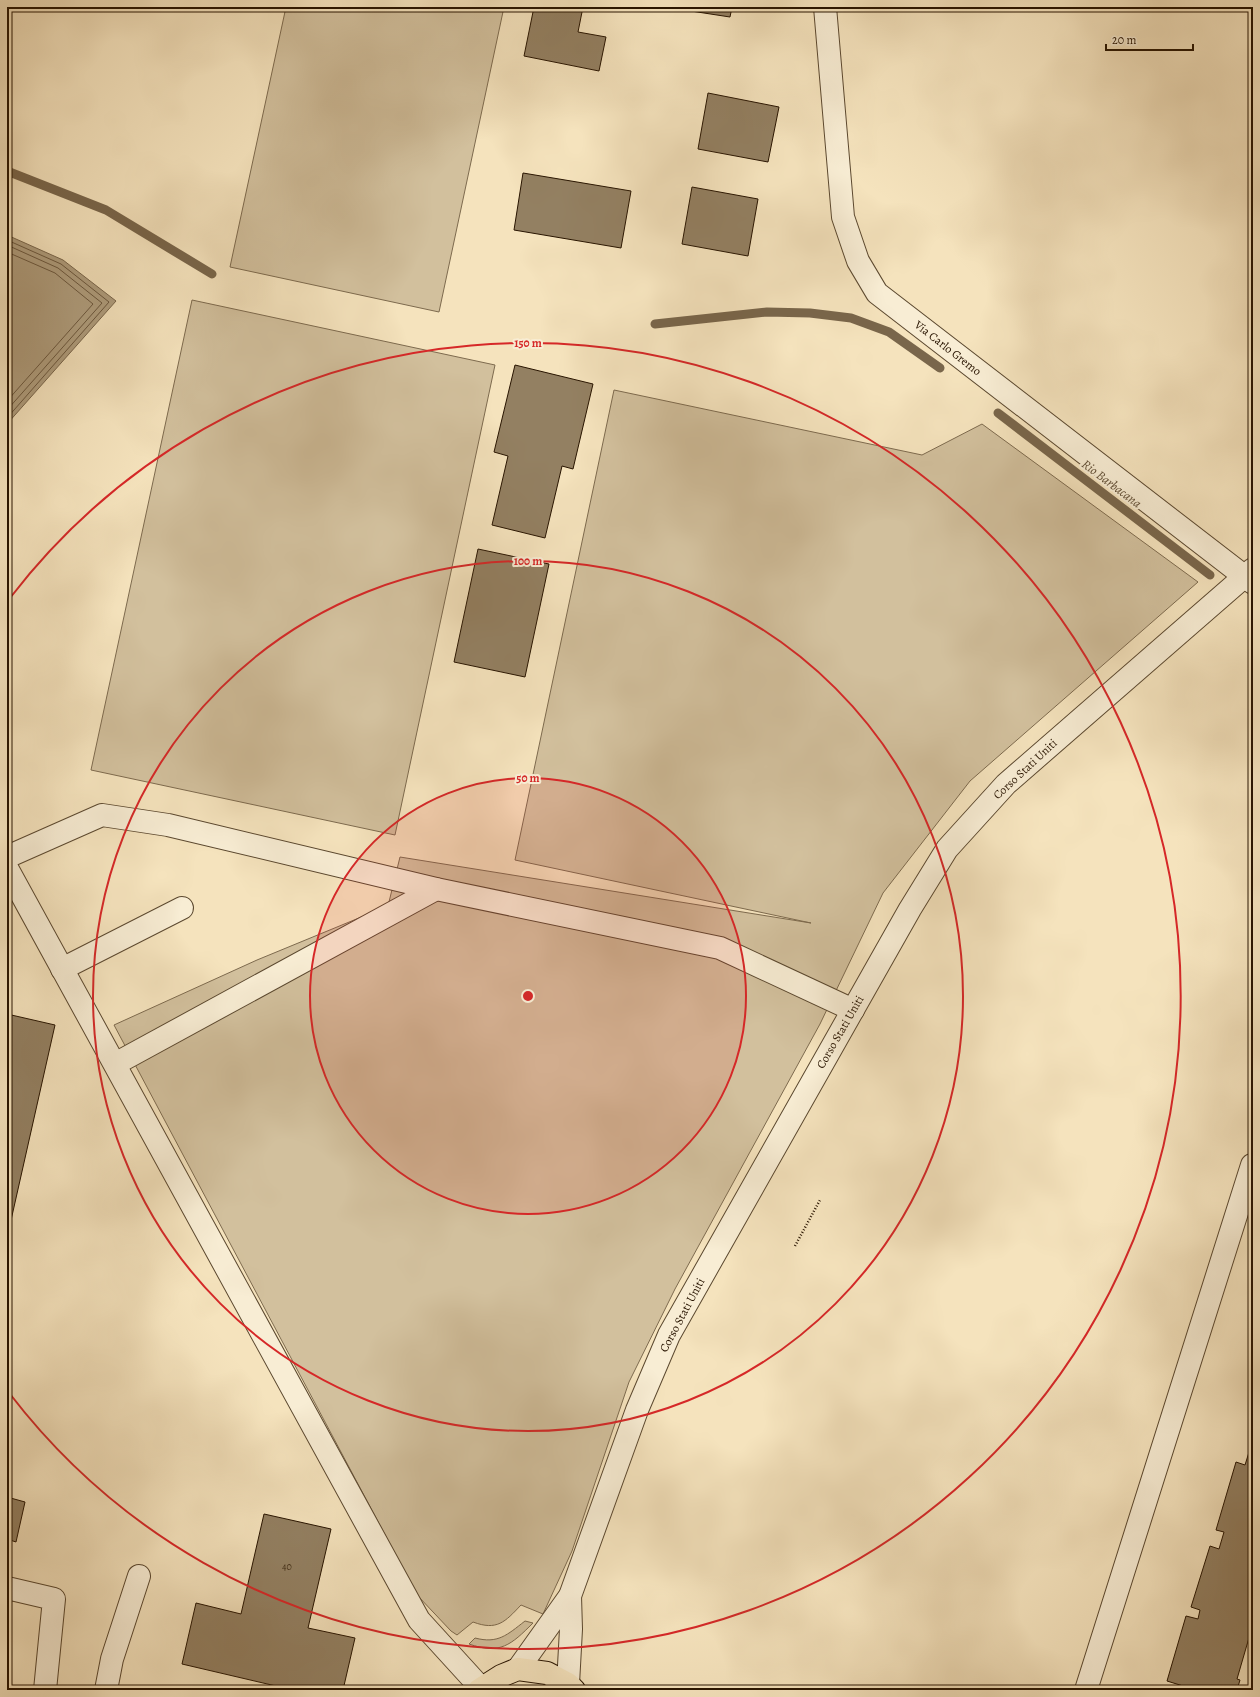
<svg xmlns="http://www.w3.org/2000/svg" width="1260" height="1697" font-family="Alegreya,serif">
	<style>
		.green { fill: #d2c09d; stroke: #7d6a4e }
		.water { fill: #af9d7d; stroke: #79664b }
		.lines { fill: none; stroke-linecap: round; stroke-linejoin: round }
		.shore { stroke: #6c583e; stroke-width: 1 }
		.stream { stroke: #79664b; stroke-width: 9 }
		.building { fill: #938062; stroke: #281400 }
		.minor-casing { stroke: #5b482f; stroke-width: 24 }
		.major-casing { stroke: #281400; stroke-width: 24 }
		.path { stroke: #281400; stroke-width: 2.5; stroke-dasharray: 1 2; stroke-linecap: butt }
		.minor { stroke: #f8edd4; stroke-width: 22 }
		.major { stroke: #f5e3bd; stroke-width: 22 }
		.ring { fill: none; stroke: #d62828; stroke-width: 2 }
		.labels { text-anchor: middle; stroke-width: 4; stroke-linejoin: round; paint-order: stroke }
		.number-label { font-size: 10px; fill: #432f18 }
		.street-label { font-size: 12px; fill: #281400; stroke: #f8edd4 }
		.water-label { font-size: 13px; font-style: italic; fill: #5e4b32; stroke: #f8edd4 }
		.centre { fill: #d62828; stroke: #f8edd4; stroke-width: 2 }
		.ring-label { font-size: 12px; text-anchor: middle; font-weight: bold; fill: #d62828; stroke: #f8edd4; stroke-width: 4; stroke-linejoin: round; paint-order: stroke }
	</style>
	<rect width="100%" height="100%" fill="#f5e3bd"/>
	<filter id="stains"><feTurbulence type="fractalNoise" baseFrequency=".005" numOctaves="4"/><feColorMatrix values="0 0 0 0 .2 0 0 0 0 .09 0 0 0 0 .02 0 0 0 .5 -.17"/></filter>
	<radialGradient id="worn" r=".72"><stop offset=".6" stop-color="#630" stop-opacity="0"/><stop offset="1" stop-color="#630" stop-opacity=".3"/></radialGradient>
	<g class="green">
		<polygon points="286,7 504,7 439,312 230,267"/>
		<polygon points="192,300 495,365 395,835 91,770"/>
		<path d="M614 390 922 455 982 424 1198 582 970 781 883 893 820 1024 675 1289 629 1382 572 1551 543 1614 521 1605C505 1622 497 1631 473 1622L457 1635 451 1631 417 1595 114 1025 257 960 388 906 400 857 811 923 515 860Z"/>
		<path d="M525 1621 533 1623C511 1645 500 1655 469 1644L475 1638C498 1644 507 1635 525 1621Z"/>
	</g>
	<polygon class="water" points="7,235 63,260 116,301 7,424"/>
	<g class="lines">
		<g class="shore">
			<polyline points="7,240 61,264 109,302 7,418"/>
			<polyline points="7,245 58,268 102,303 7,410"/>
			<polyline points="7,252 55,273 93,304 7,401"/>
		</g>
		<g class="stream">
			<polyline points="7,171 106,210 212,274"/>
			<polyline points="655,324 767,312 810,313 851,318 889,332 940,368"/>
			<polyline points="998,413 1210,575"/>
		</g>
	</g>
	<g class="building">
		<polygon points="534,7 583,7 578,32 606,37 599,71 524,56"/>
		<polygon points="665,7 732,7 730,17"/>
		<polygon points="708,93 779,107 768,162 698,149"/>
		<polygon points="523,173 631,191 621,248 514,230"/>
		<polygon points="692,187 758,199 748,256 682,244"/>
		<polygon points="515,365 593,384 573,469 562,466 545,538 492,525 508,456 494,452"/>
		<polygon points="478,549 549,564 525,677 454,662"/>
		<polygon points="7,1014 55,1025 7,1238"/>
		<polygon points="1250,1449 1253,1450 1253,1624 1237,1679 1240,1680 1237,1690 1196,1690 1167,1681 1186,1616 1198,1619 1200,1610 1191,1607 1210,1546 1219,1549 1224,1532 1216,1530 1236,1462 1245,1465"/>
		<polygon points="7,1497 25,1502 16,1542 7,1539"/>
		<polygon points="264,1514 331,1529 308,1628 355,1638 343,1690 293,1690 182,1664 196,1603 241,1614"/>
	</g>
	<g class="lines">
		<defs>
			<g id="minor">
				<polyline points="825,7 843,217 858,261 877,293 1253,583"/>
				<polyline points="7,857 102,815 168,825 436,889 720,948 853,1010"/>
				<polyline points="7,868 419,1620 481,1688"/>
				<polyline points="62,969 182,908"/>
				<polyline points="115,1064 436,889"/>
				<polyline points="7,1588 54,1599 45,1690"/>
				<polyline points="518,1669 570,1596 637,1410 669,1335 910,909 947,849 1006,784 1253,569"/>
				<polyline points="568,1684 571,1629 570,1596"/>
				<polyline points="106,1690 112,1659 139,1576"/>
				<polyline points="1086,1690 1252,1165"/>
			</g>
			<polyline id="major" points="479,1690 501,1676 518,1669 547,1673 568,1684 574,1690"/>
		</defs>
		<use href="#minor" class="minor-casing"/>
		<use href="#major" class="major-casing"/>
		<polyline class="path" points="795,1246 820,1200"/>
		<use href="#minor" class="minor"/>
		<use href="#major" class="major"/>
	</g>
	<circle cx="528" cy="996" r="218" fill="#d62828" fill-opacity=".12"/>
	<g class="ring">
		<circle cx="528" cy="996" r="218"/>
		<circle cx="528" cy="996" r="435"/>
		<path d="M10 598A653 653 0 1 1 10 1394"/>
	</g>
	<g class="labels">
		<g class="number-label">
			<text x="287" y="1570">40</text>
		</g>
		<g class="street-label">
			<text transform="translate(948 348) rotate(38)" y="4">Via Carlo Gremo</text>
			<text transform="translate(1025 769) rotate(-43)" y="4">Corso Stati Uniti</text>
			<text transform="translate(840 1032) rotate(-60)" y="4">Corso Stati Uniti</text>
			<text transform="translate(682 1315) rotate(-62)" y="4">Corso Stati Uniti</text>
		</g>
		<g class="water-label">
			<text transform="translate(1112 483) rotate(37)" y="5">Rio Barbacana</text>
		</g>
	</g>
	<circle cx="528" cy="996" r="6" class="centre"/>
	<g class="ring-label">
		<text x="528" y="347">150 m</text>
		<text x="528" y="565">100 m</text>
		<text x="528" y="782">50 m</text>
	</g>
	<rect width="1260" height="1697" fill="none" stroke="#f5e3bd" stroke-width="24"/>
	<rect x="8" y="8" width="1244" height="1681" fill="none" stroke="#281400" stroke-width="2"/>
	<rect x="12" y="12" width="1236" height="1673" fill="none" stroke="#281400"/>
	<path d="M1106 44v6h87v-6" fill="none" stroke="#281400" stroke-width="2"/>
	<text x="1112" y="44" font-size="12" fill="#281400" stroke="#f8edd4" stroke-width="3" paint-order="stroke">20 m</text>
	<rect width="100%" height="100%" filter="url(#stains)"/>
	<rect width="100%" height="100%" fill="url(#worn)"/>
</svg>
